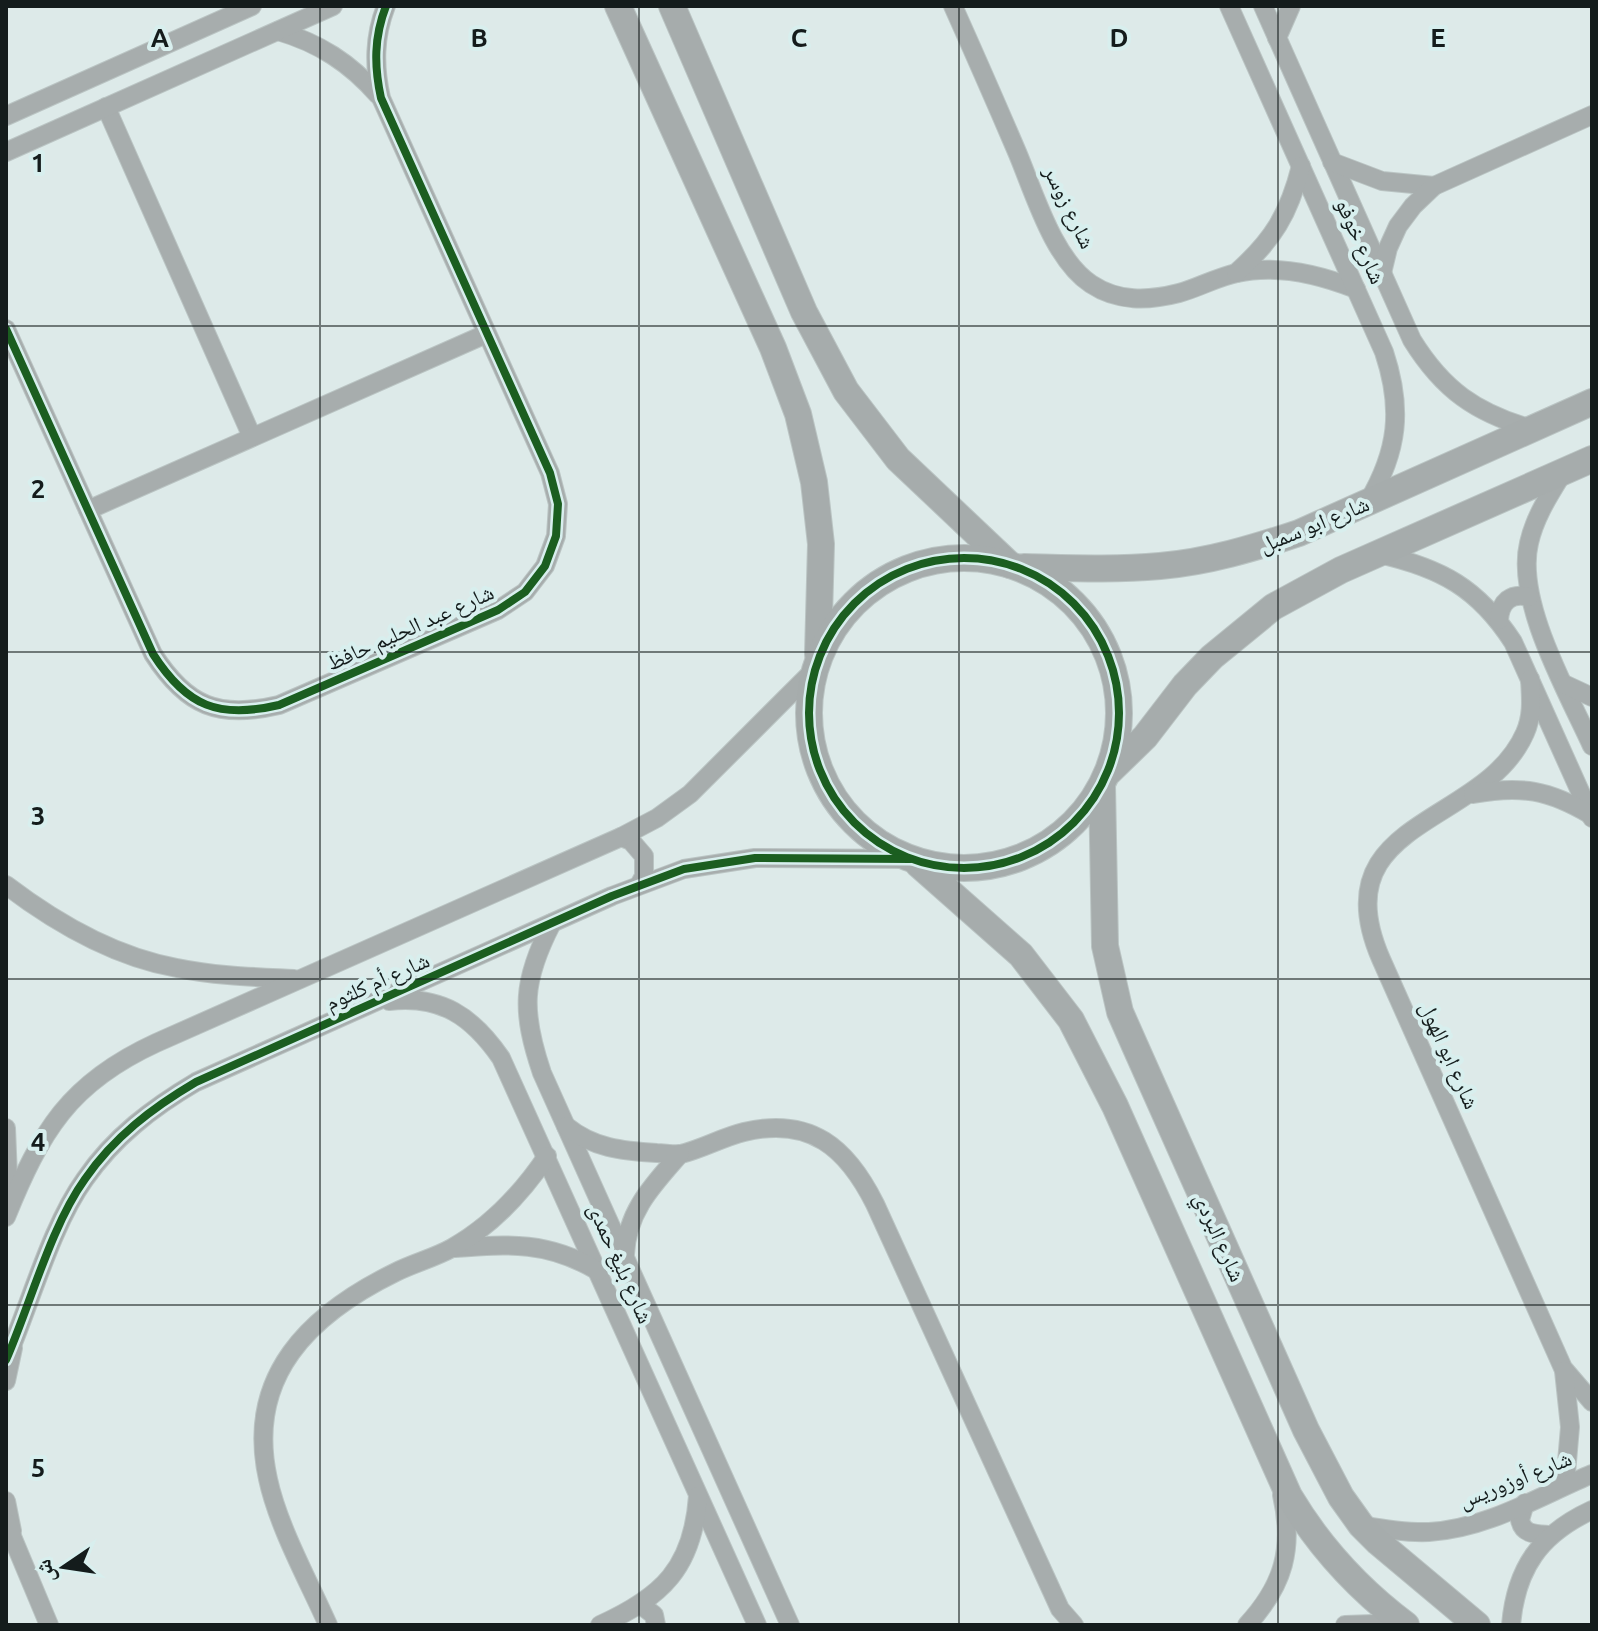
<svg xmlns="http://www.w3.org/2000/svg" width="1598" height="1631" font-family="Ubuntu,'Noto Naskh Arabic',sans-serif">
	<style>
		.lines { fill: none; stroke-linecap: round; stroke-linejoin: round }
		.street-casing { stroke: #bac4c3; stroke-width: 20 }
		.secondary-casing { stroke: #bac4c3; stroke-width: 28 }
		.street { stroke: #a7adad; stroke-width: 18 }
		.secondary { stroke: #a6acac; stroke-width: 26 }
		.cycleway-casing { stroke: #d8efee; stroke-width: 13 }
		.cycleway { stroke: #1b5e20; stroke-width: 8 }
		.grid { fill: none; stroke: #141c1c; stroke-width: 2; stroke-opacity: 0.55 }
		.labels { text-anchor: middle; stroke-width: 8; stroke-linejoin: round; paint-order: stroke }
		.street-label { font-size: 22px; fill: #141c1c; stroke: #d8efee }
		.grid-label { font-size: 26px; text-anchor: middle; font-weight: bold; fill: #141c1c; stroke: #d8efee; stroke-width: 8; stroke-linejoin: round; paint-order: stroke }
	</style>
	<rect width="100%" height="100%" fill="#ddeae9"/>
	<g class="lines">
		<defs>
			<g id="street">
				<path d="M953 6C975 55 996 103 1017 152 1034 192 1053 259 1091 284 1118 302 1148 301 1179 293 1198 288 1217 277 1237 273 1277 264 1318 274 1356 289"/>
				<path d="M1229 6 1384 352C1403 409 1398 451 1368 502"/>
				<path d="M1263 6 1412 340C1443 390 1476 413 1532 429"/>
				<path d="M278 31C319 43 350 63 378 95"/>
				<polyline points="1277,38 1291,6"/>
				<polyline points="106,107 252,437"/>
				<polyline points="6,116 252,6"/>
				<polyline points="6,152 333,6"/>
				<polyline points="1332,162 1382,181 1434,186"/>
				<path d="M1236 273C1273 240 1289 214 1301 166"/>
				<polyline points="1382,273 1388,248 1398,226 1413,206 1434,186 1592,115"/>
				<path d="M6 329 153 654C187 707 219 719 279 705L498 610 525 592 545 566 556 536 558 504 550 473 381 98C374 66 374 37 386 6"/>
				<path d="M1564 471C1550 494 1535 516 1529 543 1515 601 1568 693 1592 746"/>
				<polyline points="88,510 486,334"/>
				<path d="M1379 554C1441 568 1478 588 1513 642L1592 818"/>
				<path d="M1499 620C1500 602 1511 592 1529 597"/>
				<path d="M1530 679C1531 698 1533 715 1525 733 1484 827 1320 818 1381 959L1563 1368 1592 1402"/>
				<polyline points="1564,684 1592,697"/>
				<path d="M1473 794C1521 785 1549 790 1591 815"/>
				<polyline points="621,837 631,841 644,856 644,876 639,885"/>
				<path d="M6 885C56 923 115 957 177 968 216 976 255 977 294 979"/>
				<path d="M552 923C522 981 521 1011 542 1073L790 1625"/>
				<path d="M389 1001C441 995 472 1016 501 1058L757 1625"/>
				<path d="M566 1126C593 1148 622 1151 657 1153 664 1153 674 1155 681 1154 702 1149 723 1137 744 1132 811 1116 847 1148 875 1204L1060 1609 1074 1625"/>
				<polyline points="6,1128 9,1202"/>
				<path d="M6 1217C41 1131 69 1083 156 1043L621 837 657 818 690 794 815 669"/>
				<path d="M454 1248C509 1244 548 1241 598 1271"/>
				<path d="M625 1254C627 1211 653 1185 680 1154"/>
				<path d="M6 1360C30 1305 51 1226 85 1179 114 1137 152 1108 196 1082L612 896 684 869 755 858 910 859"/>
				<polyline points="1564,1371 1570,1427 1565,1485"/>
				<polyline points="6,1381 13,1348"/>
				<polyline points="6,1501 12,1531"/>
				<path d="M1525 1503 1520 1520C1523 1535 1536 1534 1550 1535"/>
				<polyline points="6,1522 49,1625"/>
				<path d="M1361 1525C1383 1529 1406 1533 1429 1532 1486 1529 1540 1496 1592 1474"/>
				<polyline points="641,1605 654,1615 656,1625"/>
				<path d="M328 1625C308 1580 278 1526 268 1479 245 1376 310 1314 396 1272 414 1263 434 1258 452 1248 491 1226 522 1193 547 1156"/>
				<path d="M600 1625C662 1597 693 1568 698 1496"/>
				<path d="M1247 1625C1284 1585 1294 1548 1282 1495"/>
				<polyline points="1345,1625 1403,1623"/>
				<path d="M1511 1625C1516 1568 1540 1534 1592 1510"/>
			</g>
			<g id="secondary">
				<polyline points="618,6 773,348 798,414 814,482 821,544 818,654"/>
				<polyline points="672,6 804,312 846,391 898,459 1010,565"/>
				<circle cx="964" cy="713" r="155"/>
				<path d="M1024 567C1069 568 1115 570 1160 566 1208 562 1254 548 1299 533L1592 402"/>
				<polyline points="1109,772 1145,737 1185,685 1212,657 1273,607 1341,570 1592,459"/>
				<polyline points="1102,785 1105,946 1120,1012 1135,1046 1306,1430 1341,1497 1361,1525 1378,1542 1477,1625"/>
				<path d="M918 864 1021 955 1071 1020 1115 1106 1289 1496C1320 1548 1358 1589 1406 1625"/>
			</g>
		</defs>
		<use href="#street" class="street-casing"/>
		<use href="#secondary" class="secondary-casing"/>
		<use href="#street" class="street"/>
		<use href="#secondary" class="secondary"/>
		<defs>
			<g id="cycleway">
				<path d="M6 329 153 654C187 707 219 719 279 705L498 610 525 592 545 566 556 536 558 504 550 473 381 98C374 66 374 37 386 6"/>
				<circle cx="964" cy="713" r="155"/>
				<path d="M6 1360C30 1305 51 1226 85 1179 114 1137 152 1108 196 1082L612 896 684 869 755 858 910 859"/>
			</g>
		</defs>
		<use href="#cycleway" class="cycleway-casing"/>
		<use href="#cycleway" class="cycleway"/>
	</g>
	<path class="grid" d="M320 6V1625M639 6V1625M959 6V1625M1278 6V1625M6 326H1592M6 652H1592M6 979H1592M6 1305H1592"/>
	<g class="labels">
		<g class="street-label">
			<text transform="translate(1070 207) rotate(64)" y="8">شارع زوسر</text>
			<text transform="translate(1361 241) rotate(66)" y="8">شارع خوفو</text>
			<text transform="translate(1314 524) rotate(-22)" y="8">شارع ابو سمبل</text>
			<text transform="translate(410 627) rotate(-24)" y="8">شارع عبد الحليم حافظ</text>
			<text transform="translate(377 981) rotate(-24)" y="8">شارع أم كلثوم</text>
			<text transform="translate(1450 1055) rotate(66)" y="8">شارع ابو الهول</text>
			<text transform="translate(1220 1237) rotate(66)" y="8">شارع البردي</text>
			<text transform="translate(621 1263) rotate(66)" y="8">شارع بليغ حمدى</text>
			<text transform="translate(1515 1479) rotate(-22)" y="8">شارع أوزوريس</text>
		</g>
	</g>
	<g class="grid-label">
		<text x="160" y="47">A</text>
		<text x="479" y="47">B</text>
		<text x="799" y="47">C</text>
		<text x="1119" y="47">D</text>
		<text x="1438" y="47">E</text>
		<text x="38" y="172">1</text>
		<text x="38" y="498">2</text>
		<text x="38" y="825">3</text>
		<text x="38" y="1151">4</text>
		<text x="38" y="1477">5</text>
	</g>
	<rect width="1598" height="1631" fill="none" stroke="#141c1c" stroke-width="16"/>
	<g transform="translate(64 1567) rotate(257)" stroke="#d8efee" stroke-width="6" paint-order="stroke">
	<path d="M0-6L14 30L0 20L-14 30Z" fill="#141c1c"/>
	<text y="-12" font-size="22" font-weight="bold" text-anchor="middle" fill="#141c1c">ش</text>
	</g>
</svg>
